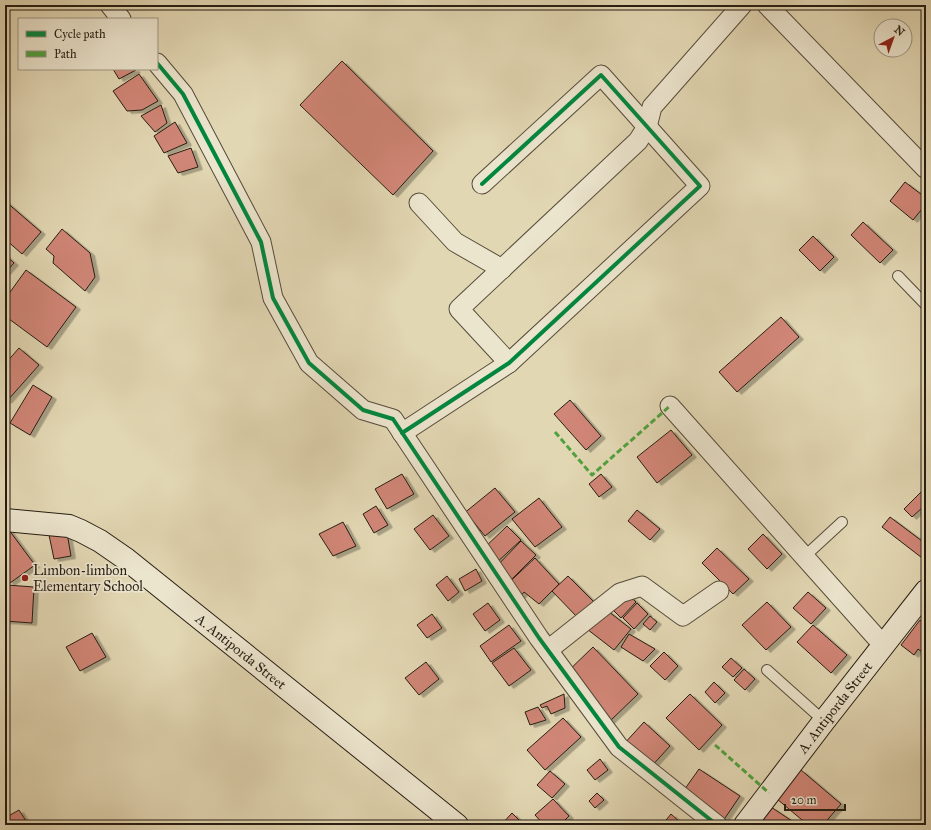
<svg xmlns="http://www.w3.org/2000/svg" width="931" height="830" font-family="'IM FELL Great Primer',serif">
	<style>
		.building { fill: #d18677; stroke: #261d12; filter: url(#shadow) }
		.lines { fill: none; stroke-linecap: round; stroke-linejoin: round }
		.lane-casing { stroke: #554c3a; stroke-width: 12 }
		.street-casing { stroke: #554c3a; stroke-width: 21 }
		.secondary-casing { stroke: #261d12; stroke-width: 24 }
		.lane { stroke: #ece5ce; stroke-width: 10 }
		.street { stroke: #ece5ce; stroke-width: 19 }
		.secondary { stroke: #ece5ce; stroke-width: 22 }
		.quiet { stroke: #50a23f; stroke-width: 3; stroke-dasharray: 6 3; stroke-linecap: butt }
		.cycleway-casing { stroke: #ece5ce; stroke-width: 6 }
		.cycleway { stroke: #00873e; stroke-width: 4 }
		.poi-dot { fill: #8f2418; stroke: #ece5ce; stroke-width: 1.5 }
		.labels { text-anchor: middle; stroke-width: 3.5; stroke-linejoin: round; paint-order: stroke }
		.poi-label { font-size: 14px; fill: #261d12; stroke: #ece5ce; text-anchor: start }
		.street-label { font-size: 14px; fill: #261d12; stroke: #ece5ce }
	</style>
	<defs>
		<filter id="shadow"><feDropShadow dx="4.5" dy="2.5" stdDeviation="0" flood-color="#0004"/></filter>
	</defs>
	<rect width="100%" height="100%" fill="#e2d7b3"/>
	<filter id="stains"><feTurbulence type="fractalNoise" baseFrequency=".005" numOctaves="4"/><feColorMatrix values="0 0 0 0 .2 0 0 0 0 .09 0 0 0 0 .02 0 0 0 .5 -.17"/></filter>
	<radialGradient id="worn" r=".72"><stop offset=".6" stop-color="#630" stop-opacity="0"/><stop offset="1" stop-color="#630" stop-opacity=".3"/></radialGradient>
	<g class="building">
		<polygon points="342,61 433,151 393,195 300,105"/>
		<polygon points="113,69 135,69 136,70 119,79"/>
		<polygon points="139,74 158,101 142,110 127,111 113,91"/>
		<polygon points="161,105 167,123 155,132 141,116"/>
		<polygon points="175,122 187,143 164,153 154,136"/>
		<polygon points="191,148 198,167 178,173 168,156"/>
		<polygon points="905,182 926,198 926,204 913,220 890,201"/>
		<polygon points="5,201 41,232 22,254 5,239"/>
		<polygon points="863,222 893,250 880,263 851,235"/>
		<polygon points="62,229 90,253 95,277 85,291 53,263 54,256 46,249"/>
		<polygon points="813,236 834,257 820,271 799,250"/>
		<polygon points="5,255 14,263 5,273"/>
		<polygon points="26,270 76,307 47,347 5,316 5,299"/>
		<polygon points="781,317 799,337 737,392 719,372"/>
		<polygon points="19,348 39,365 7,401 5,399 5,364"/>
		<polygon points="33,385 52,397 30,435 10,423"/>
		<polygon points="570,400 601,436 586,450 554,414"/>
		<polygon points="671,430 692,455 657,483 637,457"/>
		<polygon points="402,474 414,494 387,509 375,489"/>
		<polygon points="601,474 612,487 599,497 589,484"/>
		<polygon points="926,487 926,510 923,507 912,517 904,509"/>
		<polygon points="495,488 515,512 485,536 472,520 459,531 452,523"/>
		<polygon points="539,498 562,527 535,547 512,519"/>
		<polygon points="376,506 388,525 374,533 363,514"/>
		<polygon points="637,510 660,529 650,540 628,521"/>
		<polygon points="433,515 449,536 430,550 414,529"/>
		<polygon points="890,517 926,544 926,561 882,527"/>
		<polygon points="343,522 356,546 333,556 319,534"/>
		<polygon points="507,526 521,540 494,565 481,551"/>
		<polygon points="9,530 35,565 10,583 5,577 5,533"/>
		<polygon points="67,533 71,556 54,559 49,535"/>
		<polygon points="763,534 782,554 767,569 748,549"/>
		<polygon points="521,541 536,555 506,585 492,571"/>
		<polygon points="717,548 749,579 733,594 702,563"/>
		<polygon points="535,558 559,584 539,604 524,592 514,604 501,590"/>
		<polygon points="476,569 482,581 465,591 459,579"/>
		<polygon points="447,576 459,592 448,601 436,585"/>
		<polygon points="568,576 596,604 579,619 552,591"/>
		<polygon points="7,585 34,587 32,623 5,621"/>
		<polygon points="625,592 636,602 621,618 611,608"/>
		<polygon points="808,592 826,608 811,624 793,608"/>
		<polygon points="767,602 791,627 766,650 742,625"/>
		<polygon points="488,603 500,620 485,631 473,614"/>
		<polygon points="637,603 648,614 634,629 623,618"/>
		<polygon points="604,608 631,629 614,650 587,629"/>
		<polygon points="432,614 442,628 427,638 417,625"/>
		<polygon points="650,616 657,622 650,630 643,624"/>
		<polygon points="920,620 926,624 926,653 925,654 918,649 914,655 901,645"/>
		<polygon points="509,625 521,641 491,662 480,646"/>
		<polygon points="813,625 847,655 831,673 797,642"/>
		<polygon points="92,633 106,657 80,671 66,647"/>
		<polygon points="629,634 655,649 643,661 621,647"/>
		<polygon points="593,647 638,694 609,722 563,676"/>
		<polygon points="514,648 531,670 509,686 492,663"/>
		<polygon points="664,652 678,666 665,680 650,666"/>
		<polygon points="731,658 742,668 733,677 722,667"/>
		<polygon points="426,662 439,679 419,695 405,678"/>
		<polygon points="744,669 755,679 745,690 734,680"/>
		<polygon points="714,682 725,693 715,703 705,692"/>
		<polygon points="926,686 926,697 921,693"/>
		<polygon points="564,694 565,708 551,714 547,706 542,708 540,705"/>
		<polygon points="690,694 722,725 699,750 666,718"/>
		<polygon points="538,707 546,720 530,725 525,712"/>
		<polygon points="563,718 581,737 545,770 527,750"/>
		<polygon points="644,722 670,746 649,769 623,745"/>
		<polygon points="600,759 608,770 595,780 587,770"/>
		<polygon points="699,769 740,796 723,821 682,793"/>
		<polygon points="801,770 841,804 823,825 808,825 777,799"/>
		<polygon points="550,771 565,784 552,798 537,785"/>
		<polygon points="597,793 604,800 595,808 589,801"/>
		<polygon points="553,799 569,816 560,825 544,825 535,815"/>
		<polygon points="771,807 798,825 759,825"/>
		<polygon points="19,810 26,821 20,825 5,825 5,818"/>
		<polygon points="512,813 524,825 501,825"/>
		<polygon points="671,814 683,825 662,825"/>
	</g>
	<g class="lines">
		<defs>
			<g id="lane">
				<polyline points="898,276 926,305"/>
				<polyline points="804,557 842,522"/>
				<polyline points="767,670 824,721"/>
			</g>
			<g id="street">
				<polyline points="110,5 121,19"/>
				<polyline points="767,5 926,169"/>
				<polyline points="157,63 183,94 261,242 273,298 309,363 363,410 393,419 539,638 619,747 717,825"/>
				<polyline points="419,203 455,242 502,269"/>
				<polyline points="509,363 459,309 638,141 647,127 652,107 742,5"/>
				<polyline points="670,406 883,645"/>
				<polyline points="402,433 509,363 700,186 601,75 482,184"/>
				<polyline points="548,650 620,593 642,586 683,616 719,591"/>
			</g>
			<g id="secondary">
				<path id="s1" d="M5 520 69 526 81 531 100 541 126 559 457 825"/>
				<path id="s2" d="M745 825 824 721 926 591"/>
			</g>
		</defs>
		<use href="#lane" class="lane-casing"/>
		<use href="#street" class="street-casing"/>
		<use href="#secondary" class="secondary-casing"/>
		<use href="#lane" class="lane"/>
		<use href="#street" class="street"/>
		<use href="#secondary" class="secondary"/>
		<g class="quiet">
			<polyline points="555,432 592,475 670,406"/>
			<polyline points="715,745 769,793"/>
		</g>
		<defs>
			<g id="cycleway">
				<polyline points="157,63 183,94 261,242 273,298 309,363 363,410 393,419 539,638 619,747 717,825"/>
				<polyline points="402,433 509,363 700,186 601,75 482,184"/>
			</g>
		</defs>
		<use href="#cycleway" class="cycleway-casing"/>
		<use href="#cycleway" class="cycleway"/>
	</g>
	<circle class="poi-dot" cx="25" cy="578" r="4"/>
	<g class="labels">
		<g class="poi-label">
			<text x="33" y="575">Limbon-limbon<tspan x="33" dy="16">Elementary School</tspan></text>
		</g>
		<g class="street-label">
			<text dy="5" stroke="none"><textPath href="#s1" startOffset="278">A. Antiporda Street</textPath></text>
			<text dy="5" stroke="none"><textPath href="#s2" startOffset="148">A. Antiporda Street</textPath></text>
		</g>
	</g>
	<rect width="931" height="830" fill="none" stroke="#e2d7b3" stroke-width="20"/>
	<rect x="6" y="6" width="919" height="818" fill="none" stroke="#261d12" stroke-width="2"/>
	<rect x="10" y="10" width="911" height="810" fill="none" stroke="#261d12"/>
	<rect x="18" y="18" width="140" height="52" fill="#ece5ce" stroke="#9d9583"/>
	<rect x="26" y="31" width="20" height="6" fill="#00873e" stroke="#9d9583"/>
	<text x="54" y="38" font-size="12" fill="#261d12">Cycle path</text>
	<rect x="26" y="51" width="20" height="6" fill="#50a23f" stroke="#9d9583"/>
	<text x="54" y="58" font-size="12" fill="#261d12">Path</text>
	<g transform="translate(893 38) rotate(41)"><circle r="19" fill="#ece5ce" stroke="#9d9583"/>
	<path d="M0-3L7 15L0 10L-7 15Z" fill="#8f2418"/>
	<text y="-6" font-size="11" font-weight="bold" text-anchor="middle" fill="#261d12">N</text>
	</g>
	<path d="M785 804v6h60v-6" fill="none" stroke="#261d12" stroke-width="2"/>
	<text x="791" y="804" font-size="12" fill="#261d12" stroke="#ece5ce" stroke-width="3" paint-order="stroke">20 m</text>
	<rect width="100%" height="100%" filter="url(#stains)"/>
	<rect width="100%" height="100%" fill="url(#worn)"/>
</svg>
